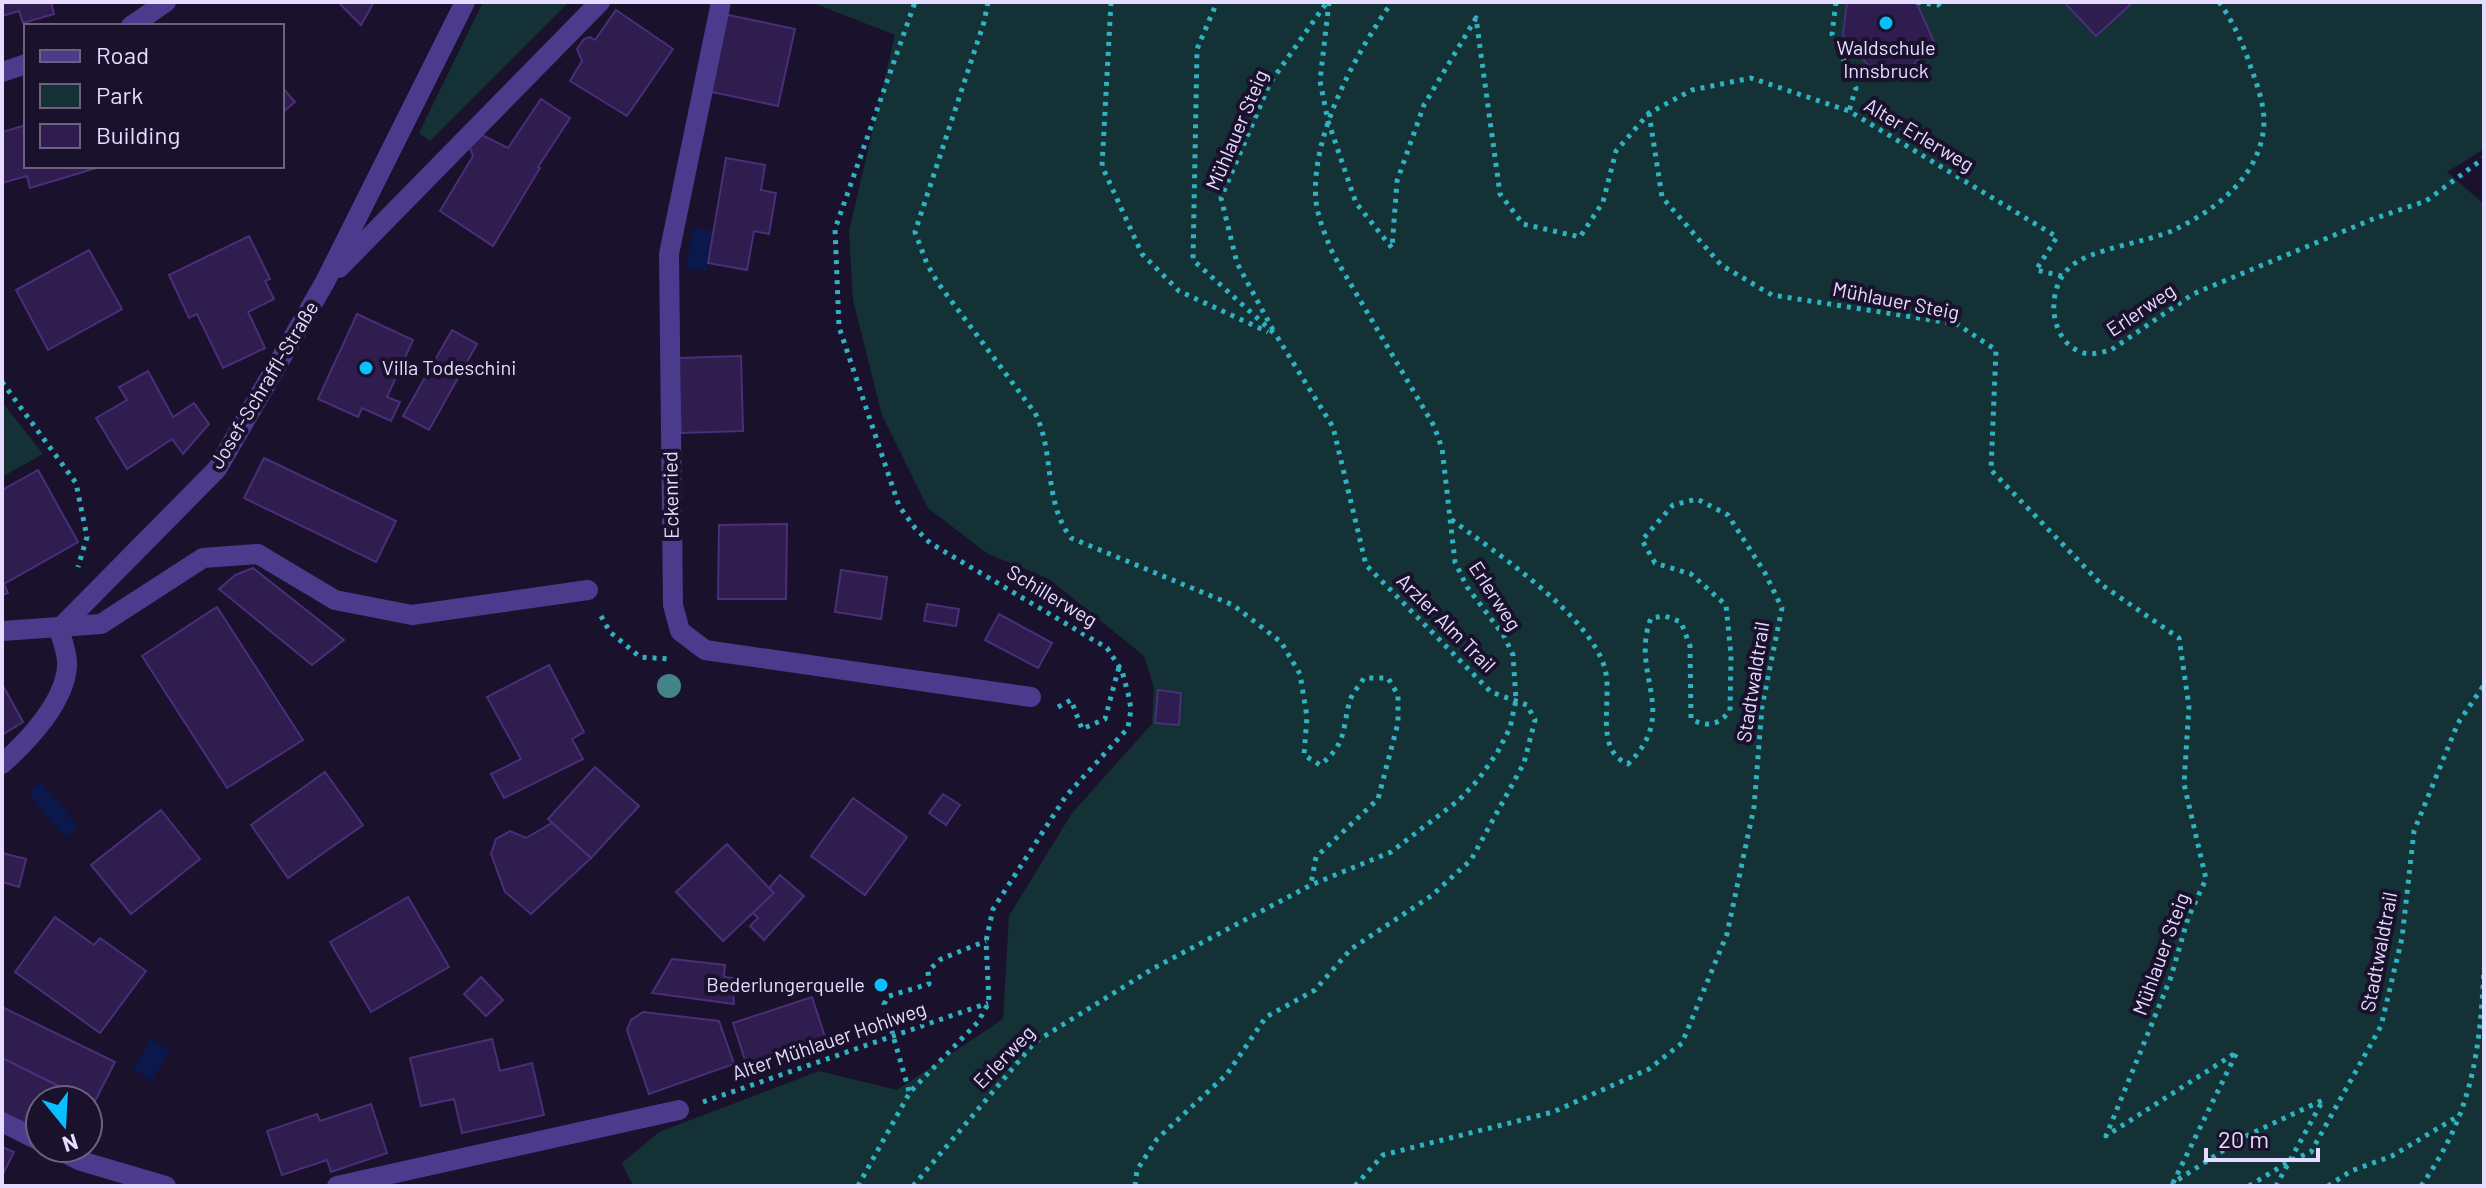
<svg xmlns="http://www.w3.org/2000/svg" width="2486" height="1188" font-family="Barlow,sans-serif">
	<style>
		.green { fill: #143236 }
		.water { fill: #0a184c }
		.building { fill: #2e1d4e; stroke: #492e7a; stroke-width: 2 }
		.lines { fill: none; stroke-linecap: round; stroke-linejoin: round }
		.path { stroke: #2fb2c1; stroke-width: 5; stroke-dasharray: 4 6; stroke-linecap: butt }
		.service { stroke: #4b3b8c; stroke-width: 20 }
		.minor { stroke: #4b3b8c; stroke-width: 20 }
		.tree { fill: #43848b }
		.poi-dot { fill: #08bfff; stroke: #1a112c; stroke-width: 3 }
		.labels { text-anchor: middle; stroke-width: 8; stroke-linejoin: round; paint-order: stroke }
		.poi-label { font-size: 20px; fill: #e6dcff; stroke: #1a112c }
		.street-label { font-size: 20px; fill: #e6dcff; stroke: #1a112c }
	</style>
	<rect width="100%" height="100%" fill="#1a112c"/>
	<g class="green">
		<polygon points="483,2 569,2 430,141 419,133"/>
		<polygon points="811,2 2484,2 2484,149 2447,172 2484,204 2484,1186 633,1186 622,1163 659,1132 819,1071 897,1090 1003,1019 1009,916 1072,813 1152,724 1154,688 1144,656 1049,579 988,554 928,508 882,415 853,300 849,231 895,35"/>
		<polygon points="2,402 43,454 2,477"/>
	</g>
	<g class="water">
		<polygon points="693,228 714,231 707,271 686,268"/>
		<polygon points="41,782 78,826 65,837 28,793"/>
		<polygon points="151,1039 170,1050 152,1081 133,1069"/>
	</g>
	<g class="building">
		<polygon points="2,2 51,2 54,14 23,23 19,11 2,16"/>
		<polygon points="338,2 374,2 361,25"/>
		<polygon points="1847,2 1913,2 1918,6 1934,42 1908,71 1868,65 1843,35"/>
		<polygon points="2064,2 2127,2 2130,5 2096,36"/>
		<polygon points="616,10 673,49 627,116 570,81 582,61 577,49 584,39 590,37 595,40"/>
		<polygon points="724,14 795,29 778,106 707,91"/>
		<polygon points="282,87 295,102 282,113"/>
		<polygon points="541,99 570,118 538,167 540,168 493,246 440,211 473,156 469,146 482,135 508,148"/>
		<polygon points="26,125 26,166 103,166 30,188 27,176 2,183 2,132"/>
		<polygon points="726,158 765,165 761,190 776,193 769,234 754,231 747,270 708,263"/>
		<polygon points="249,236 270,279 265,281 274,299 248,312 265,348 223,368 197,314 189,318 169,275"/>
		<polygon points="89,250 122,309 48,350 16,290"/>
		<polygon points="357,314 413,340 387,397 400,402 391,421 362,408 358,417 318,399"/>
		<polygon points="452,330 477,344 429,430 403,416"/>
		<polygon points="741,356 743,431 681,433 678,358"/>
		<polygon points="148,371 173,417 194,403 209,424 183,454 172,439 127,469 96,418 127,400 119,387"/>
		<polygon points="264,458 396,521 376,562 244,498"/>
		<polygon points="38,470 78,542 4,584 8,593 2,595 2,490"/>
		<polygon points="787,524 786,599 718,599 719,525"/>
		<polygon points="253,568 344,640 312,665 219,589 235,575"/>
		<polygon points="841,570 887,577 881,619 835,612"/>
		<polygon points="927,604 959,609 956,626 924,621"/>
		<polygon points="217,607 303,740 227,788 142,656"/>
		<polygon points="999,614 1052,643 1038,668 985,640"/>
		<polygon points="549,665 584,732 572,739 583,759 504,798 491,774 521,759 487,697"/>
		<polygon points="2,684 23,722 2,735"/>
		<polygon points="1158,690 1181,693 1179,725 1155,723"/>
		<polygon points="595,767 639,806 591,858 548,819"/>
		<polygon points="325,772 363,825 288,878 251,825"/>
		<polygon points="943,794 960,805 946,825 929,813"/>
		<polygon points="853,798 907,837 865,895 811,856"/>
		<polygon points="161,810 200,859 131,914 91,865"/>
		<polygon points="552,823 591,858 531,914 505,892 491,854 496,839 510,831 526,838"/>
		<polygon points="727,844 774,893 723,941 676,892"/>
		<polygon points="2,853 26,859 19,887 2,882"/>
		<polygon points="780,875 804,896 764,940 750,926 758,918 753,913 774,893 769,888"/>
		<polygon points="408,897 449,967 371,1012 330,942"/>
		<polygon points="55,917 94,945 100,938 146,971 100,1033 15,972"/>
		<polygon points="672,959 725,965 724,977 732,978 734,1004 652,993"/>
		<polygon points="481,977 503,1000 486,1016 464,994"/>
		<polygon points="812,997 826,1040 747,1066 733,1023"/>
		<polygon points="2,1007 115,1062 94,1103 2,1058"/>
		<polygon points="643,1012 719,1021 734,1064 649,1094 627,1030 631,1020"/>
		<polygon points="492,1039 500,1071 532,1063 544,1115 462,1133 454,1099 421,1106 410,1058"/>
		<polygon points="2,1058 68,1091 63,1100 40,1100 27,1124 2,1113"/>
		<polygon points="371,1104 387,1153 331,1172 327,1160 282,1175 267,1131 317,1114 320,1121"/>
		<polygon points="2,1147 14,1152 2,1176"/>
	</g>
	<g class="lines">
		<g class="path">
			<path d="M988 2 984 22 915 232 927 264 938 283 1035 413C1055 452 1043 501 1071 538L1233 605 1281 642 1300 674 1307 717 1304 755 1320 765C1347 744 1342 729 1350 700 1353 692 1360 685 1364 678H1388L1398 695V723L1378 799 1316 857 1311 884"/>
			<polyline points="1111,2 1102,166 1142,254 1179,291 1268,332"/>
			<polyline points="1329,2 1320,81 1328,121 1356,203 1392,248 1397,181 1424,105 1476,18 1500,194 1523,224 1580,237 1603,202 1616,151 1649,113 1692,90 1751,78 1849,111 2057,237 2036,270 2062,276"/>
			<polyline points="1836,2 1832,34 1856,88 1849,111"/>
			<polyline points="1917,2 1938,5 1941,2"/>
			<path d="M2219 2C2233 21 2244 46 2251 68 2257 84 2264 104 2264 121 2263 173 2219 208 2176 229 2148 243 2088 248 2068 269 2046 291 2049 340 2081 352 2091 356 2102 352 2111 350L2193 294 2373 219 2426 201 2484 158"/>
			<polyline points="1649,113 1662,197 1721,265 1772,295 1957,324 1996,350 1991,470 2102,585 2179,638 2189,706 2184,784 2206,879 2188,918 2171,977 2106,1136 2237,1052 2173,1183 2244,1137 2323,1100 2276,1186"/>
			<polyline points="1273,330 1237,263 1221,198 1270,83 1327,2"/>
			<polyline points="2,382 76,483 87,537 78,567"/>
			<polyline points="601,616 610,632 640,657 669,659"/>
			<polyline points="1058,707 1071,700 1082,729 1105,719 1119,667"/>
			<polyline points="909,1091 884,1004 889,996 929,984 928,971 941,959 986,941"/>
			<polyline points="703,1102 988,1003"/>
			<polyline points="858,1186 910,1092 978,1022 989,1002 986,941 993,909 1066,796 1128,728 1131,709 1128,693 1122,671 1107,648 930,543 915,528 899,506 839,327 835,229 915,2"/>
			<path d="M913 1186 1035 1042 1154 968 1311 885 1391 852 1459 800 1478 780 1497 753 1510 728 1516 700 1513 655 1504 636 1467 587 1455 562 1442 448 1434 426 1333 254C1326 237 1318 219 1316 201 1310 136 1356 53 1392 2"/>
			<polyline points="1135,1186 1137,1170 1157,1139 1227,1074 1266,1017 1315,990 1351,949 1431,896 1471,860 1524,763 1535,720 1527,705 1491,692 1366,565 1333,427 1276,335 1193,260 1197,49 1217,2"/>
			<path d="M1355 1186 1383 1155 1553 1112 1649 1069 1682 1043 1727 934 1754 807 1762 707 1782 608 1765 573 1728 515 1697 499 1673 505 1642 540 1655 563 1691 574 1726 605 1731 655 1730 711C1718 725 1708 728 1691 719L1690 646 1681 622 1665 616 1651 618C1629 675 1681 712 1628 764 1593 750 1613 699 1605 669 1590 614 1493 551 1448 517"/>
			<polyline points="2249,1186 2290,1161 2311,1152 2381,1026 2402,938 2414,831 2458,723 2484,685"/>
			<polyline points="2328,1186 2351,1171 2392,1156 2460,1115"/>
			<path d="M2421 1186C2472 1114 2480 1053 2484 968"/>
		</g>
		<g class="service">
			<polyline points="2,1122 40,1141"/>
			<polyline points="55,1148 81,1161 166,1186"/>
			<polyline points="337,1186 679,1110"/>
		</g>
		<g class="minor">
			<polyline points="721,2 669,254 673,605 680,631 705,650 1031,697"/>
			<polyline points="131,26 166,2"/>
			<polyline points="2,72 26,64"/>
			<polyline points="339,268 600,2"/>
			<polyline points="59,629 217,469 325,282 465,2"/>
			<polyline points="2,631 101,624 203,558 258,554 335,600 412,615 588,590"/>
			<path d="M2 764C28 741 65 702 67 666 68 654 62 640 59 629"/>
		</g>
	</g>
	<circle class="tree" cx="669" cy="686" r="12"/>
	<g class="poi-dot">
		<circle cx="1886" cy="23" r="8"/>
		<circle cx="366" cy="368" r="8"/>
		<circle cx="881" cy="985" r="8"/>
	</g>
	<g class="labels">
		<g class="poi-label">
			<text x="1886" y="55">Waldschule<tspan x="1886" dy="23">Innsbruck</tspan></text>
			<text x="382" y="375" text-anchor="start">Villa Todeschini</text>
			<text x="865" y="992" text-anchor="end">Bederlungerquelle</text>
		</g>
		<g class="street-label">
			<text transform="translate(1237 130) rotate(-67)" y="7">Mühlauer Steig</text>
			<text transform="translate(1919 135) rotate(31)" y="7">Alter Erlerweg</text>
			<text transform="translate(1896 301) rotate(11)" y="7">Mühlauer Steig</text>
			<text transform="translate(2141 310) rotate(-34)" y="7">Erlerweg</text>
			<text transform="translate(264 385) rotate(-59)" y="7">Josef-Schraffl-Straße</text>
			<text transform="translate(671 495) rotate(-91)" y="7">Eckenried</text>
			<text transform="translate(1052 596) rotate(31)" y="7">Schillerweg</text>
			<text transform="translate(1495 596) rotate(57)" y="7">Erlerweg</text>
			<text transform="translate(1446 623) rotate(45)" y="7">Arzler Alm Trail</text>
			<text transform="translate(1753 682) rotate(-81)" y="7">Stadtwaldtrail</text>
			<text transform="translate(2379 952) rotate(-79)" y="7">Stadtwaldtrail</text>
			<text transform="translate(2161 954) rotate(-70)" y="7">Mühlauer Steig</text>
			<text transform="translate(829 1041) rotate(-19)" y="7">Alter Mühlauer Hohlweg</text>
			<text transform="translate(1004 1057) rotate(-46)" y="7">Erlerweg</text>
		</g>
	</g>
	<rect width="2486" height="1188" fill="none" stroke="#e6dcff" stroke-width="8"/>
	<rect x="24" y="24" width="260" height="144" fill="#1a112c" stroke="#6c6280" stroke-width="2"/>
	<rect x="40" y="50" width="40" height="12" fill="#4b3b8c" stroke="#6c6280" stroke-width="2"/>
	<text x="96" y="64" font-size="24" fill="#e6dcff">Road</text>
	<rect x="40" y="84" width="40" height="24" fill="#143236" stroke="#6c6280" stroke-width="2"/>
	<text x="96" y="104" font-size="24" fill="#e6dcff">Park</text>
	<rect x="40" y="124" width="40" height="24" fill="#2e1d4e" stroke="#6c6280" stroke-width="2"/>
	<text x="96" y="144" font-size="24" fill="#e6dcff">Building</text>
	<g transform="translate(64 1124) rotate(162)"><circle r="38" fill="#1a112c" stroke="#6c6280" stroke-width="2"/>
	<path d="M0-6L14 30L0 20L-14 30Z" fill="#08bfff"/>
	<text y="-12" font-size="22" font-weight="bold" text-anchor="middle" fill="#e6dcff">N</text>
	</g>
	<path d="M2206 1148v12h112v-12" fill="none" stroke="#e6dcff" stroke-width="4"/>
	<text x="2218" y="1148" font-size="24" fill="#e6dcff" stroke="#1a112c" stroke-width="6" paint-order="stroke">20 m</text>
</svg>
